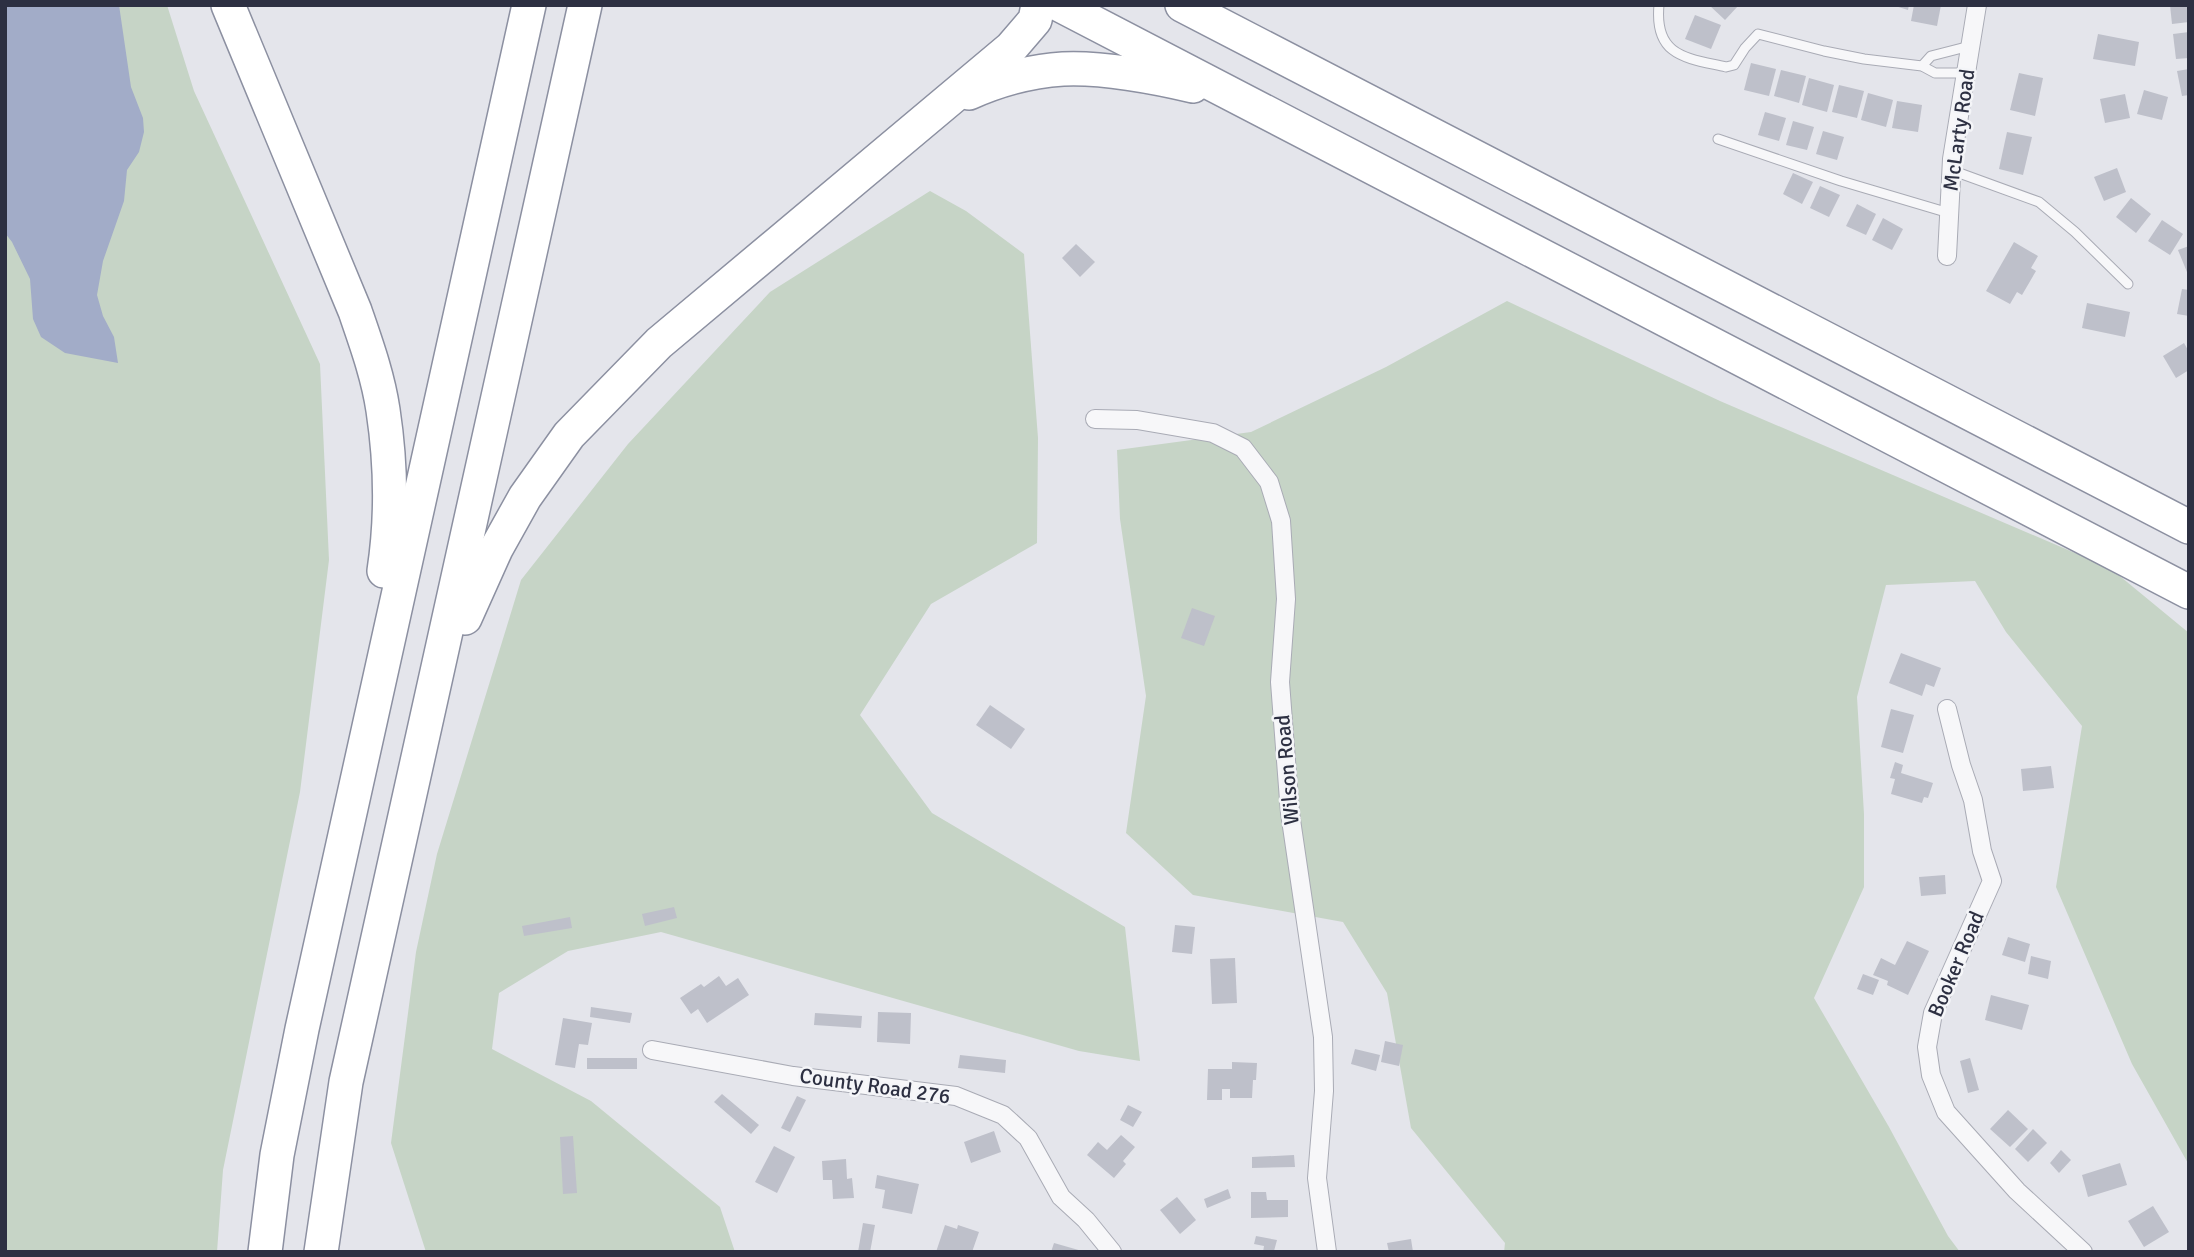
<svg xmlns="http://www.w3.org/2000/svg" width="2194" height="1257" font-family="Signika,sans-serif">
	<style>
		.green { fill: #c6d4c6 }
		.water { fill: #a2acc8 }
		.building { fill: #bec0ca }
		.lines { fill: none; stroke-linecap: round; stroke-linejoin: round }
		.service-casing { stroke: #a9abb5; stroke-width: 11 }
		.minor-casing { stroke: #a9abb5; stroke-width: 20 }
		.motorway-casing { stroke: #8c90a1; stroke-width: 36 }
		.service { stroke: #f7f7f9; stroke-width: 9 }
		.minor { stroke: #f7f7f9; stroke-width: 18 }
		.motorway { stroke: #fff; stroke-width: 33 }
		.labels { text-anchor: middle; stroke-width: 5; stroke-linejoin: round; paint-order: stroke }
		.street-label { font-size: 21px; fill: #2d3042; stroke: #f4f5f8 }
	</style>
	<rect width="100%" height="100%" fill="#e4e5eb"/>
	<g class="green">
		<polygon points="5,5 167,5 194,91 320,364 329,560 300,792 223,1170 217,1252 5,1252"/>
		<polygon points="930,191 966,211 1024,254 1038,438 1037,543 931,604 860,715 932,813 1125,927 1140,1061 1079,1051 661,932 568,951 499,993 492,1049 591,1101 720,1207 735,1252 426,1252 391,1143 416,952 437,854 521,580 628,444 770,292"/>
		<polygon points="1507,301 1720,401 2110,568 2189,633 2189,1165 2132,1064 2056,887 2082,726 2006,632 1975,581 1886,585 1857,697 1864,814 1864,887 1814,998 1889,1127 1948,1236 1960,1252 1504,1252 1505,1243 1411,1128 1387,993 1343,922 1193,895 1126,833 1146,696 1120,519 1117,450 1251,432 1386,367"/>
	</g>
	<polygon class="water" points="5,5 119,5 131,87 143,118 144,132 139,152 127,170 124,201 103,261 97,295 103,316 114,337 118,363 65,353 41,337 33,319 30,279 12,242 5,233"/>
	<g class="building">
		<polygon points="1709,5 1739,5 1725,20"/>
		<polygon points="1892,5 1909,5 1908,10"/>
		<polygon points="1914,5 1941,5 1937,26 1911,21"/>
		<polygon points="2170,5 2189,5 2189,22 2172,24"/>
		<polygon points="1695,15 1721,25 1711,49 1685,39"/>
		<polygon points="2189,32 2189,58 2176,59 2173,34"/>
		<polygon points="2098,34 2139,42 2135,66 2093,59"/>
		<polygon points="1751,63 1776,69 1769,96 1744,90"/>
		<polygon points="2189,69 2189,95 2182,96 2177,71"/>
		<polygon points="1781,70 1806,76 1799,103 1774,96"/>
		<polygon points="2019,73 2043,78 2035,116 2010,110"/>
		<polygon points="1809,78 1834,85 1827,112 1802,105"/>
		<polygon points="1839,85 1864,91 1857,118 1832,112"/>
		<polygon points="2144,90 2168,97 2162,120 2137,114"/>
		<polygon points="1868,93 1893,100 1886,127 1861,120"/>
		<polygon points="2125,94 2130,118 2105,123 2100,99"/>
		<polygon points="1897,101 1922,105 1918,132 1892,128"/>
		<polygon points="1765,112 1786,118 1779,141 1758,135"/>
		<polygon points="1793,121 1814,127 1807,150 1786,145"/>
		<polygon points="1823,131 1844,137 1837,160 1816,154"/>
		<polygon points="2007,132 2032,137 2023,175 1999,169"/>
		<polygon points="2117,168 2126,192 2104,201 2094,177"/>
		<polygon points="1793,173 1813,182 1802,204 1783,194"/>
		<polygon points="1820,186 1840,195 1829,217 1810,208"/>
		<polygon points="2131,198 2151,214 2136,233 2116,217"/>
		<polygon points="1857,204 1876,214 1866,235 1846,226"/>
		<polygon points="1883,218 1903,229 1892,250 1872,240"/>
		<polygon points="2162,220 2183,234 2170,255 2148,241"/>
		<polygon points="2014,242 2038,256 2031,268 2036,271 2022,295 2017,292 2010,304 1986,291"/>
		<polygon points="1076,244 1095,262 1080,277 1062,258"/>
		<polygon points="2189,246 2189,277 2178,250"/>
		<polygon points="2182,289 2189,290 2189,316 2177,314"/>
		<polygon points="2087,303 2130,312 2125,337 2082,328"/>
		<polygon points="2184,343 2189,352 2189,370 2176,378 2163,356"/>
		<polygon points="1192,608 1215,616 1204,646 1181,638"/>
		<polygon points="1901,653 1941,668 1934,687 1926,684 1922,696 1889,683"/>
		<polygon points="990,705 1025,729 1011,749 976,725"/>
		<polygon points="1891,709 1914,715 1903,753 1881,747"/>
		<polygon points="1895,762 1903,765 1901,773 1933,783 1928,798 1924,797 1922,803 1891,794 1895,779 1890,778"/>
		<polygon points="2051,766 2054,788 2023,791 2021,769"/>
		<polygon points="1945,875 1946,894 1921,896 1919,877"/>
		<polygon points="674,907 677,918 645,926 642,914"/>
		<polygon points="570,917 572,928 524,936 522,926"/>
		<polygon points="1175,925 1195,927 1192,954 1172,952"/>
		<polygon points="2008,937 2030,944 2025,962 2002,955"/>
		<polygon points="1907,941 1929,951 1908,995 1887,985 1888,981 1873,975 1881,958 1895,965"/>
		<polygon points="2031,956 2051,961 2048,979 2028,974"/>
		<polygon points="1235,958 1237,1003 1212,1004 1210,959"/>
		<polygon points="1863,974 1879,980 1873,995 1857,989"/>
		<polygon points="719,976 726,986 738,978 749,995 707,1023 698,1009 691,1014 680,998 701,984 704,987"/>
		<polygon points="1991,995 2029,1005 2022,1030 1985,1020"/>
		<polygon points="591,1007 632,1013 630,1023 590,1017"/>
		<polygon points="878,1012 911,1013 910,1044 877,1042"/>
		<polygon points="815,1013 862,1016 861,1028 814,1025"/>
		<polygon points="563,1018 592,1023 588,1045 579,1044 575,1068 555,1065"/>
		<polygon points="1385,1041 1403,1045 1399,1066 1381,1062"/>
		<polygon points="1355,1049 1380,1055 1376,1071 1351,1064"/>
		<polygon points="960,1055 1006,1060 1005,1073 958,1068"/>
		<rect x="587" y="1058" width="50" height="11"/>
		<polygon points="1970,1058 1979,1090 1968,1093 1960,1061"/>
		<polygon points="1232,1062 1257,1063 1256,1080 1253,1080 1252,1098 1230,1098 1230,1089 1222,1089 1222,1100 1207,1100 1208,1069 1232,1069"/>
		<polygon points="722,1094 759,1125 751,1134 714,1102"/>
		<polygon points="797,1096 806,1100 790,1132 781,1128"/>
		<polygon points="1128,1105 1142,1112 1133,1127 1120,1120"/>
		<polygon points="2008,1110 2028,1129 2010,1147 1990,1129"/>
		<polygon points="2033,1129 2047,1143 2028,1162 2015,1149"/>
		<polygon points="994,1131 1001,1152 971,1163 964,1142"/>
		<polygon points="1121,1135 1135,1147 1123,1161 1126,1164 1114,1178 1087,1155 1098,1142 1107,1150"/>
		<polygon points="573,1136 577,1193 563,1194 560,1137"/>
		<polygon points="774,1146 795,1157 777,1193 755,1182"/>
		<polygon points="2061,1150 2071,1160 2059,1173 2050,1163"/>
		<polygon points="1294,1155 1295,1167 1252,1168 1252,1157"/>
		<polygon points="846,1159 847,1179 852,1178 854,1198 833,1199 832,1180 823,1180 822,1161"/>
		<polygon points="2120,1163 2127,1185 2088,1197 2082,1175"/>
		<polygon points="877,1175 919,1184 912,1214 882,1208 885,1190 875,1188"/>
		<polygon points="1228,1189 1231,1198 1207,1208 1204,1199"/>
		<polygon points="1251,1192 1266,1192 1267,1200 1288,1200 1288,1217 1251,1218"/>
		<polygon points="1177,1197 1196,1220 1180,1234 1160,1210"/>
		<polygon points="2153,1206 2169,1232 2144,1247 2128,1221"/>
		<polygon points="863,1223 875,1225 870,1252 858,1252"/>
		<polygon points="945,1225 957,1229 958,1225 979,1232 972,1252 936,1252"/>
		<polygon points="1256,1236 1277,1240 1274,1251 1263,1252 1264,1246 1254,1244"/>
		<polygon points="1411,1239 1413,1252 1389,1252 1387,1243"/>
		<polygon points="1054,1243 1082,1251 1082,1252 1051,1252"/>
	</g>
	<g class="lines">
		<defs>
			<g id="service">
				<path d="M1659 5C1654 57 1687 58 1726 67L1734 65 1745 48 1758 34 1824 51 1864 59 1922 66 1935 73H1966"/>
				<polyline points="1922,66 1931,56 1970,46"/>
				<polyline points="1718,139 1841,181 1949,213"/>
				<polyline points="1951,170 2039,202 2075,232 2128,284"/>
			</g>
			<g id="minor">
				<polyline points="1947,256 1952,159 1977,5"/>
				<polyline points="1095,419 1137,420 1213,433 1243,448 1269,482 1281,521 1286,599 1280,682 1290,813 1323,1037 1324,1091 1317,1178 1327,1252"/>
				<polyline points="1947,709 1961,765 1973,800 1982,851 1992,881 1933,1013 1927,1047 1931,1075 1946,1112 2017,1191 2083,1252"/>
				<polyline points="652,1050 793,1076 956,1096 1003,1115 1028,1138 1061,1197 1086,1220 1112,1252"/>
			</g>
			<g id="motorway">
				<path d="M228 5 355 311C366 343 378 376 383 410 391 463 392 518 384 571"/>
				<polyline points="1060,5 2189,592"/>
				<polyline points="1182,5 2189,527"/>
				<path d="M969 93C998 80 1031 71 1063 69 1101 67 1156 77 1193 86"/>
				<polyline points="465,618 496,549 525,497 569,435 659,343 1011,48 1035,20 1038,5"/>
				<polyline points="265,1252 277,1155 302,1029 529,5"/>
				<polyline points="321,1252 346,1082 585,5"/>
			</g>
		</defs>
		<use href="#service" class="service-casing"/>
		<use href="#minor" class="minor-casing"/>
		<use href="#motorway" class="motorway-casing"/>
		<use href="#service" class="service"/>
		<use href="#minor" class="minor"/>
		<use href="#motorway" class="motorway"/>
	</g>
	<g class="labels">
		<g class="street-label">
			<text transform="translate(1959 130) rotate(-82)" y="7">McLarty Road</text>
			<text transform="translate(1287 770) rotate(-95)" y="7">Wilson Road</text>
			<text transform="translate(1956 964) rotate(-67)" y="7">Booker Road</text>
			<text transform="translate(875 1086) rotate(8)" y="7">County Road 276</text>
		</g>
	</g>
	<rect width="2194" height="1257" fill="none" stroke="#2d3042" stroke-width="14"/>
</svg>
